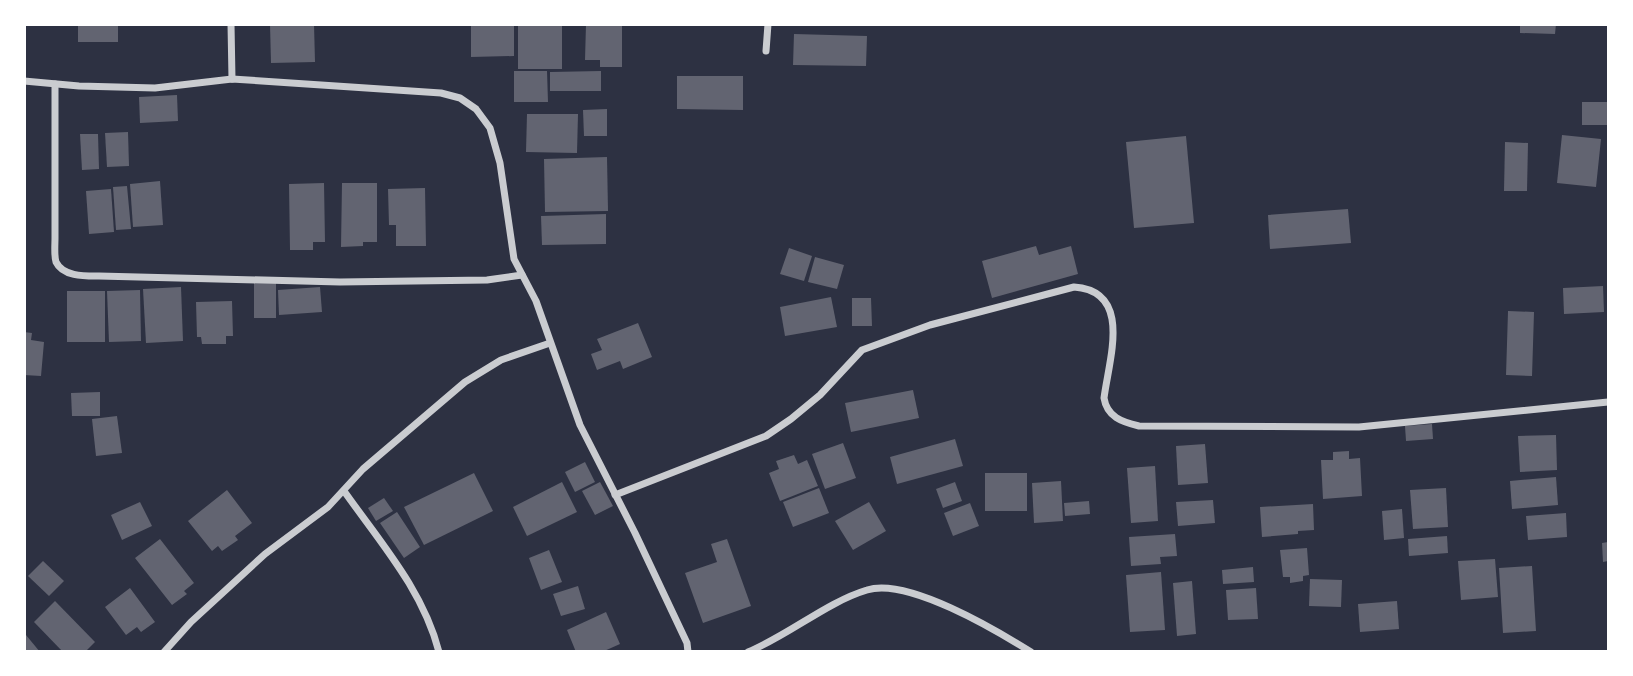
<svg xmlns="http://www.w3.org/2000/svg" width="1633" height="676" font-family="'DejaVu Sans',sans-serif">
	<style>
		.building { fill: #626471 }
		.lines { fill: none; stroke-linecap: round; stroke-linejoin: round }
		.minor { stroke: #caccd0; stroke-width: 7 }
	</style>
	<rect width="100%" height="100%" fill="#2d3142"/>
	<g class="building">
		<rect x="78" y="24" width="40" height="18"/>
		<polygon points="270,24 314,24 315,62 271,63"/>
		<polygon points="471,24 514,24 514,56 471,57"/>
		<rect x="518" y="24" width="44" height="45"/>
		<polygon points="586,24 622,24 622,67 600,67 600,60 585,60"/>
		<polygon points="1520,24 1556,24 1555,34 1520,33"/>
		<polygon points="794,34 867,36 866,66 793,65"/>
		<polygon points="514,71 547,71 548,102 514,102"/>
		<polygon points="601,71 601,91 550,91 550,72"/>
		<polygon points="677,76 743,76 743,110 677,109"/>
		<polygon points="177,95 178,121 140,123 139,97"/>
		<rect x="1582" y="102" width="26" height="23"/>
		<polygon points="607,109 607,136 584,136 583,110"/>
		<polygon points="527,114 578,114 577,153 526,152"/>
		<polygon points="128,132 129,166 107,167 105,133"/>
		<polygon points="80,134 98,134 99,169 82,170"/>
		<polygon points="1562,135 1601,139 1596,187 1557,183"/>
		<polygon points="1186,136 1194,223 1134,228 1126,142"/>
		<polygon points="1505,142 1528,143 1527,191 1504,191"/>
		<polygon points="607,157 608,211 545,212 544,159"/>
		<polygon points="160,181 163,225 133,227 130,184"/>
		<polygon points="324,183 325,242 313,242 313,250 290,250 289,184"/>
		<polygon points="342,183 377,183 377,242 363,242 363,246 341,247"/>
		<polygon points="127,186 131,229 116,230 113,187"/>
		<polygon points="425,188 426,246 396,246 396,225 389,225 388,189"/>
		<polygon points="111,189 114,232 89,234 86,191"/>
		<polygon points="1348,209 1351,243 1270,249 1268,215"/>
		<polygon points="606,214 606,244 542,245 541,216"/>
		<polygon points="1036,246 1039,255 1071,246 1078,274 992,298 982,261"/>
		<polygon points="789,248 812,256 804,281 780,274"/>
		<polygon points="815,257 844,265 837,289 808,282"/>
		<rect x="254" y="283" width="22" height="35"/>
		<polygon points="1603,286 1604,312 1564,314 1563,288"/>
		<polygon points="181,287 183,341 146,343 143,289"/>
		<polygon points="320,287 322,312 279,315 278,290"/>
		<polygon points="140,290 141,341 109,342 107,291"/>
		<rect x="67" y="291" width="38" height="51"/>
		<polygon points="831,297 837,327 785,336 780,307"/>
		<polygon points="852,298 871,298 872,326 852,326"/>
		<polygon points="232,301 233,336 226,336 226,344 202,344 201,337 197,337 196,302"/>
		<polygon points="1508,311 1534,312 1532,376 1506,375"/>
		<polygon points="638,323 652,357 623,369 620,361 597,370 591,354 602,350 597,339"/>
		<polygon points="24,332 32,333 31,340 44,342 41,376 24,375"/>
		<polygon points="913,390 919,418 851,432 845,403"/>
		<polygon points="100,392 100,416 72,416 71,393"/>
		<polygon points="117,416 122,453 96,456 92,419"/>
		<polygon points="1432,424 1433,439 1406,441 1405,426"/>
		<polygon points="1556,435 1557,470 1520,472 1518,436"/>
		<polygon points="955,439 963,466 897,484 890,457"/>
		<polygon points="843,443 856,478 825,489 812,454"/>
		<polygon points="1205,444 1208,483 1178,485 1176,446"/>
		<polygon points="1349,451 1349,459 1360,458 1362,496 1323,499 1321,460 1333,460 1333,452"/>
		<polygon points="794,455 798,464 807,460 818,486 780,501 769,473 779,469 776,461"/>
		<polygon points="585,462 595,482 575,492 565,472"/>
		<polygon points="1155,466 1158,521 1131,523 1127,468"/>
		<polygon points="474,473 493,511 424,545 404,507"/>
		<rect x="985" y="473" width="42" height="38"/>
		<polygon points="1556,477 1558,505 1512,509 1510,481"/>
		<polygon points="1061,481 1063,521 1034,523 1032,483"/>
		<polygon points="562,482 577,512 527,536 513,507"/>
		<polygon points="600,482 613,506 595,515 582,491"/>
		<polygon points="955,482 962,501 943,508 936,489"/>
		<polygon points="819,488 829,513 793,527 783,502"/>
		<polygon points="1446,488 1448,527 1413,529 1410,490"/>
		<polygon points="227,490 252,523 235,536 238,540 222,551 218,546 212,551 188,521"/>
		<polygon points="384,498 393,511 376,521 368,508"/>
		<polygon points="1213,500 1215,523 1178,526 1176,502"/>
		<polygon points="1089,501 1090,514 1065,516 1064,503"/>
		<polygon points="140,502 152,526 122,540 111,515"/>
		<polygon points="869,502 886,531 853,550 835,521"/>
		<polygon points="970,503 979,526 953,536 944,513"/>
		<polygon points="1313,504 1314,530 1298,531 1298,534 1262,537 1260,507"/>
		<polygon points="1402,509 1404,538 1384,540 1382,511"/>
		<polygon points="397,512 420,547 404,558 380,523"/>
		<polygon points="1566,513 1567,537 1528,540 1526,516"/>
		<polygon points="1175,534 1177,556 1160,557 1161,564 1131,566 1129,537"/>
		<polygon points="1447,536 1448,553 1409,556 1408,539"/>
		<polygon points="160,539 194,583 184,591 187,594 172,605 135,558"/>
		<polygon points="727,539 751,606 703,623 685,573 717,562 711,544"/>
		<polygon points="1608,542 1608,561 1603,562 1602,543"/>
		<polygon points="1307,548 1309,575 1303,576 1303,581 1290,583 1290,577 1283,577 1280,550"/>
		<polygon points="549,550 562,582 541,590 529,558"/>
		<polygon points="1495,559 1498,597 1461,600 1458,561"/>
		<polygon points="43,561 64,581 49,596 28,576"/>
		<polygon points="1532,566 1536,631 1503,633 1499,568"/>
		<polygon points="1253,567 1254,582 1223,584 1222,570"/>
		<polygon points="1161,572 1165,630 1130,632 1126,575"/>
		<polygon points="1310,579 1342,580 1341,607 1309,606"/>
		<polygon points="1192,581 1196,634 1177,636 1173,583"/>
		<polygon points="578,586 585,609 561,616 553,594"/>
		<polygon points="130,588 155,622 141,632 137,627 126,635 105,607"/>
		<polygon points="1256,588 1258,619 1228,620 1226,590"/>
		<polygon points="55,601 95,642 85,652 63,652 34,622"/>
		<polygon points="1397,601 1399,629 1360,632 1358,604"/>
		<polygon points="606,612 620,644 602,652 576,652 567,630"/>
		<polygon points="26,635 40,652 24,652 24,636"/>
	</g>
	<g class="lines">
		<g class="minor">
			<polyline points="231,24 232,79"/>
			<polyline points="766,51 768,24"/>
			<polyline points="24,81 79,86 155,88 232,79 441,93 460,98 476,109 490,128 500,163 514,259 536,301 580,425 635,533 687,643 688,652"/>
			<path d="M55 84V238C55 245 54 256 56 262 63 277 86 276 99 276L340 282 487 280 522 275"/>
			<path d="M344 491C380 542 423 590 439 652"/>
			<path d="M615 495 766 436 791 419 820 395 862 350 930 325 1074 287C1133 291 1109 359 1104 398 1107 417 1122 422 1139 426L1359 427 1608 402"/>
			<polyline points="164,652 191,622 265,554 328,507 363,469 465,382 501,360 550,343"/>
			<path d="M748 652C789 635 827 602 867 590 907 577 996 630 1031 652"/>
		</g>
	</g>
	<rect width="1633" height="676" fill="none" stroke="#ffffff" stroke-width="52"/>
</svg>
